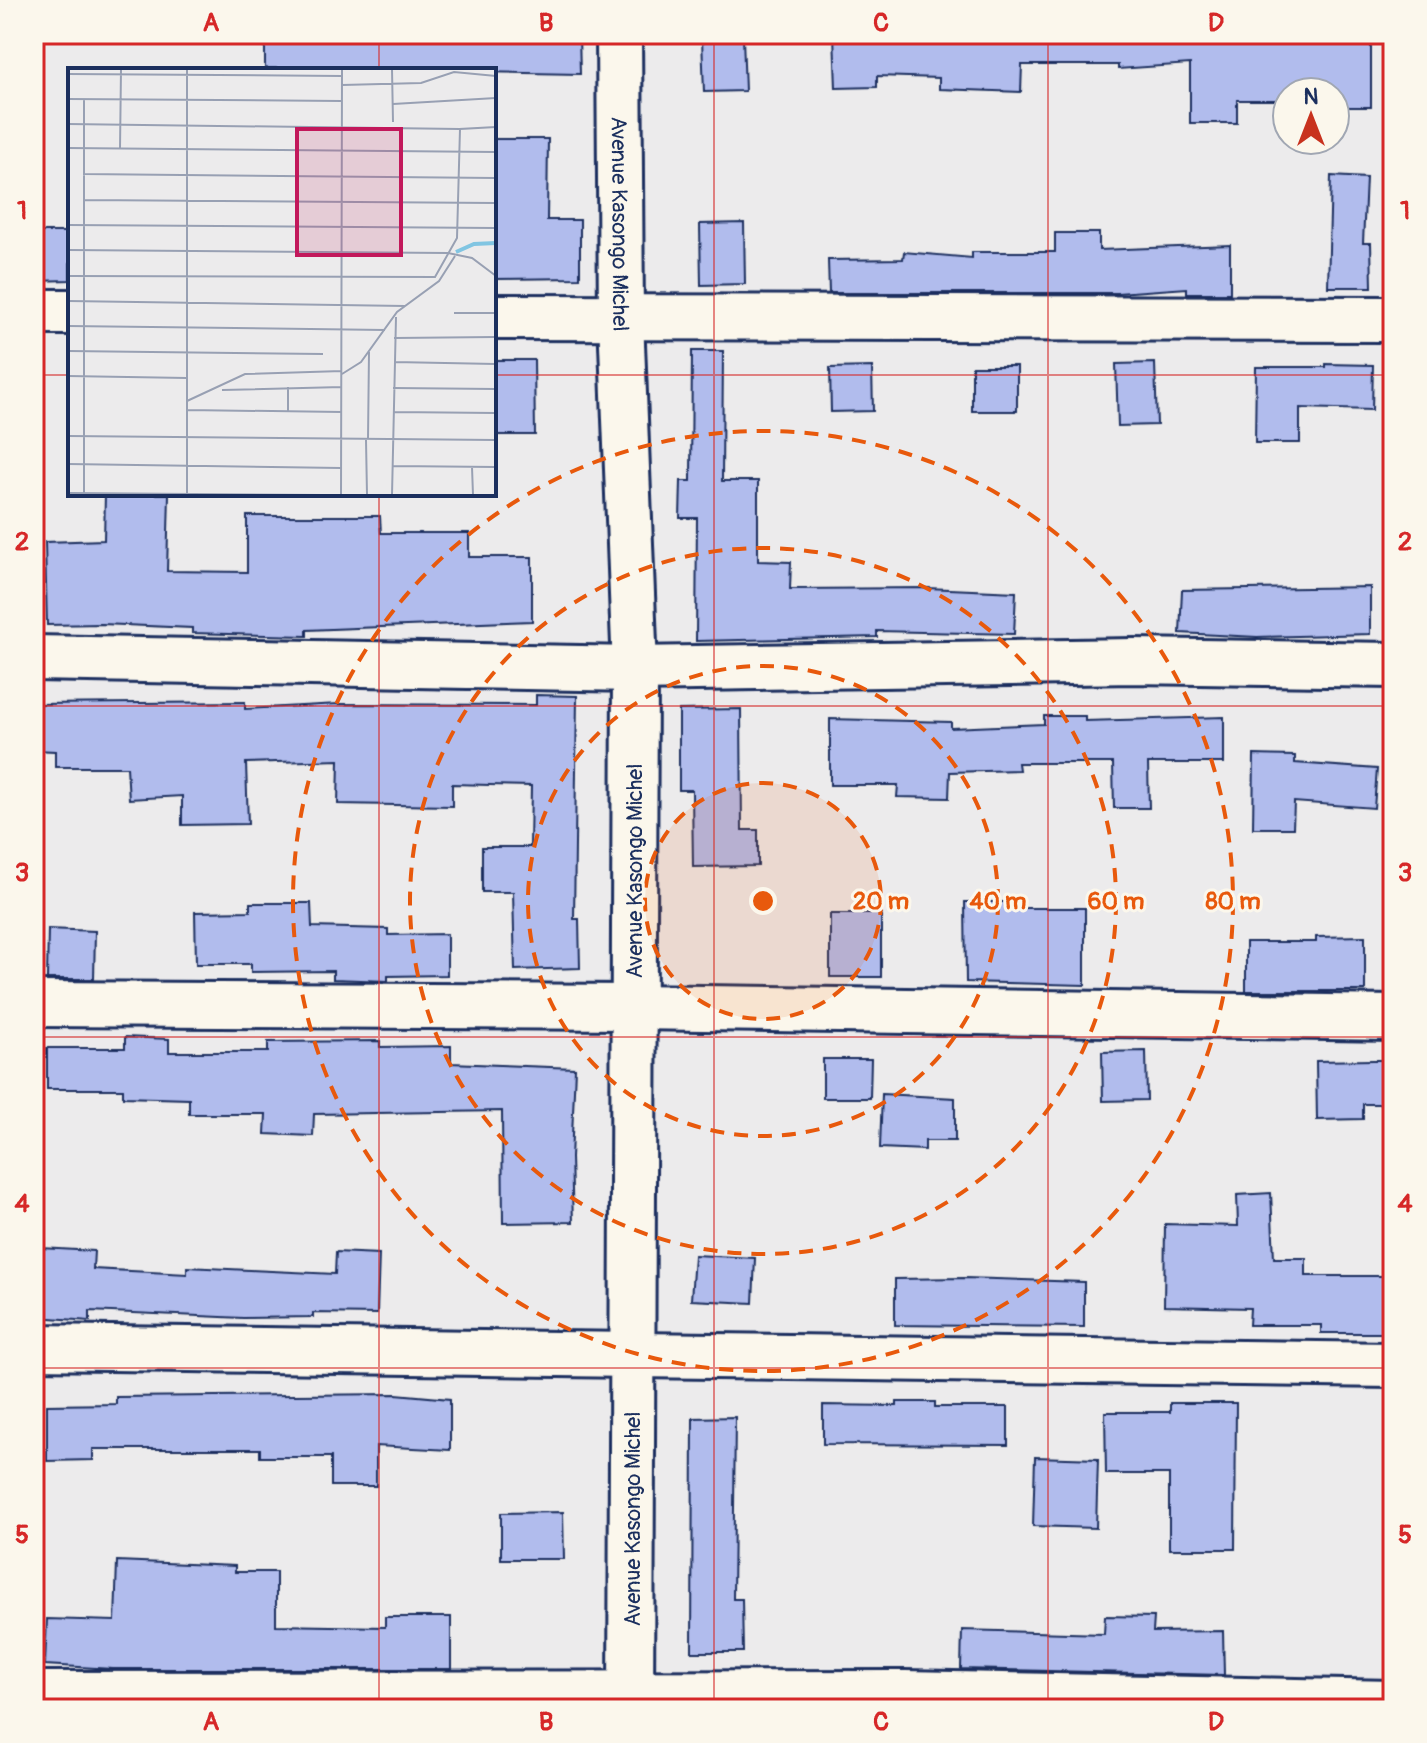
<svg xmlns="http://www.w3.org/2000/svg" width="1427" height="1743" font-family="Pangolin,sans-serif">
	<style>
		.building { fill: #b1bced; stroke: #1b2f5e; stroke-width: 2 }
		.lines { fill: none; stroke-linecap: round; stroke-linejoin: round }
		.minor-casing { stroke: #1b2f5e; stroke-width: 50 }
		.minor { stroke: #fbf7ec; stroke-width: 44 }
		.grid { fill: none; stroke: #d62828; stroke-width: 2; stroke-opacity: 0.55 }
		.ring { fill: none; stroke: #e8590c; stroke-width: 4; stroke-dasharray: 14 10 }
		.labels { text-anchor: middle; stroke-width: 6; stroke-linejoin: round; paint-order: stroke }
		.street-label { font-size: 22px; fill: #1b2f5e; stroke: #fbf7ec }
		.inset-river { fill: none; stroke: #81c5e2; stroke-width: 4 }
		.inset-road { fill: none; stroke: #98a0b3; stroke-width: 2 }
		.view { fill: #c2185b; fill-opacity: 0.15; stroke: #c2185b; stroke-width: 4 }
		.inset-edge { fill: none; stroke: #1b2f5e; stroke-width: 4 }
		.centre { fill: #e8590c; stroke: #fbf7ec; stroke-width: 4 }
		.ring-label { font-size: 24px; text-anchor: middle; font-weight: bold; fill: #e8590c; stroke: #fbf7ec; stroke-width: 6; stroke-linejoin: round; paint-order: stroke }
		.neatline { fill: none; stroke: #d62828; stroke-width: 3 }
		.grid-label { font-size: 26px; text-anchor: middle; font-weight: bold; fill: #d62828 }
	</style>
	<rect width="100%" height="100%" fill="#ecebec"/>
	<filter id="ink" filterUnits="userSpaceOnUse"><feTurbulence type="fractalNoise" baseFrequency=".0125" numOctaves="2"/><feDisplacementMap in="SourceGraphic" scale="16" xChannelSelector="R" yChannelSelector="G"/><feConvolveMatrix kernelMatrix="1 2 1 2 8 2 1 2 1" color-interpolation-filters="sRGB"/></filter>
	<g filter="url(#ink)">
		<g class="building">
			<polygon points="265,34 579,34 580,74 265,68"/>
			<polygon points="834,34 1371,34 1371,107 1335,107 1335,92 1287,92 1287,100 1237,100 1237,123 1190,123 1190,64 1118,69 1118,65 1022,65 1021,92 939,89 939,78 877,76 877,87 836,88"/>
			<polygon points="743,37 745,91 704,92 702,38"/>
			<polygon points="494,139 548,139 547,220 580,220 580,278 494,279"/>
			<polygon points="1331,176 1366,178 1363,243 1371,243 1372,287 1328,287"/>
			<polygon points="744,223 745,284 701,285 700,224"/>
			<polygon points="34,232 70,232 70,280 34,281"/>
			<polygon points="1055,233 1099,233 1099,250 1230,245 1230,293 1187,293 1187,288 1117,293 829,293 828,260 903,259 904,252 972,258 972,252 1055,252"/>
			<polygon points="692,351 723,351 722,481 758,481 758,561 791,562 790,589 927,588 1016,592 1014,634 877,631 877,637 696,641 697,518 680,518 681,481 691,481"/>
			<polygon points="494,360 534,360 535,435 494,435"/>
			<polygon points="1155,363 1157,425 1118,426 1116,364"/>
			<polygon points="1326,364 1373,365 1372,410 1300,408 1300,443 1255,443 1256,367 1326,367"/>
			<rect x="972" y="366" width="45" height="45"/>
			<polygon points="872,367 873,411 831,412 830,368"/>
			<polygon points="105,494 169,494 167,571 247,572 247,516 380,516 381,533 469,533 469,557 532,557 532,621 307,630 307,636 192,633 192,628 102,624 47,625 45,542 104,540"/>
			<polygon points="1370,587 1370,634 1257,637 1180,633 1182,590"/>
			<polygon points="536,695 577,696 574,919 579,919 580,968 515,970 513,892 482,892 482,847 530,847 531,786 452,784 452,806 338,804 339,760 246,763 248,824 182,825 182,796 129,799 127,767 55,767 55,751 34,750 34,704 245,702 245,709 339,704 536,705"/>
			<polygon points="741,709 742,830 758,830 758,866 693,867 692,790 679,790 679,710"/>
			<polygon points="1044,716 1085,716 1085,721 1224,717 1224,763 1148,763 1149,808 1114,808 1113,763 1018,763 1019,770 950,772 949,798 897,797 898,785 830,785 830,719 951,722 951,728 1044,724"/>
			<polygon points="1254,755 1295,756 1295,763 1377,769 1374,808 1294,802 1293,828 1253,828"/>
			<polygon points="965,902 1015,902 1016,908 1085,908 1085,985 966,982"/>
			<polygon points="250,903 311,903 312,927 388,929 388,935 447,934 447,975 388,976 388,981 333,979 333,971 251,972 251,964 196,964 195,912 250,911"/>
			<rect x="830" y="914" width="51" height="63"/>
			<polygon points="48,929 95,931 94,979 47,979"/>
			<polygon points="1365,936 1365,991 1246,991 1246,942 1316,942 1316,937"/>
			<polygon points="125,1037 169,1039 169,1052 268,1052 268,1042 380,1041 380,1047 451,1046 451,1063 575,1068 571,1158 573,1222 503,1223 502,1111 314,1114 313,1136 265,1134 266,1114 189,1114 189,1099 123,1097 123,1089 47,1089 47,1048 125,1048"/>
			<polygon points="1146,1051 1147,1100 1103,1101 1102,1052"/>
			<polygon points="823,1059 871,1059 870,1098 823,1098"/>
			<polygon points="1373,1060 1393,1060 1393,1104 1363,1104 1363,1119 1317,1120 1316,1061"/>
			<polygon points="882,1094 955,1098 955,1141 925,1141 925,1150 880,1148"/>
			<polygon points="1271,1193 1274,1258 1306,1258 1306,1276 1393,1276 1393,1333 1321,1333 1321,1325 1249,1325 1250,1308 1164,1306 1165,1224 1238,1226 1237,1195"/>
			<polygon points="41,1248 94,1251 93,1269 187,1274 187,1267 335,1274 336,1252 379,1254 377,1314 313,1313 313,1317 243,1318 90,1311 90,1321 37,1317"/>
			<polygon points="694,1255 755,1258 753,1303 691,1300"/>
			<polygon points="965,1278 1084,1282 1084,1327 895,1325 895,1279"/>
			<polygon points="396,1394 450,1399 450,1450 376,1446 376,1486 331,1486 331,1457 260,1457 260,1449 93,1449 93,1460 47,1461 47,1405 116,1404 116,1397"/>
			<polygon points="897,1402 935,1402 935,1407 1008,1407 1008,1445 823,1444 823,1405 897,1406"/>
			<polygon points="1170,1403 1236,1403 1235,1549 1169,1549 1169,1474 1106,1474 1105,1412 1170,1412"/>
			<polygon points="735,1417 733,1599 742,1599 743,1652 692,1652 693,1418"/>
			<polygon points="1035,1457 1098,1459 1096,1528 1033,1526"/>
			<polygon points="563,1512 564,1559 501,1559 501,1513"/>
			<polygon points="117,1561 235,1566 235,1572 276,1572 276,1625 385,1627 385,1617 451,1617 451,1669 113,1669 45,1665 47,1619 115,1621"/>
			<polygon points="1105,1616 1154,1617 1153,1632 1223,1631 1224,1675 961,1669 962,1630 1104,1634"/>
		</g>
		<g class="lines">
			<defs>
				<g id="minor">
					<path id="s1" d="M619 34 621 319 635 669 631 1709"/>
					<polyline points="34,312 70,312"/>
					<polyline points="494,317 1393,319"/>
					<polyline points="34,658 635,669 1134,661 1393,665"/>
					<polyline points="34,1004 633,1007 1393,1018"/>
					<polyline points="34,1347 1393,1365"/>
					<polyline points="34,1694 905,1693 1393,1703"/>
				</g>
			</defs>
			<use href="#minor" class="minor-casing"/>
			<use href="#minor" class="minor"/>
		</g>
	</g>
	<path class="grid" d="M379 34V70M714 34V1709M1048 34V1709M34 375H70M494 375H1393M379 494V1709M34 706H1393M34 1037H1393M34 1368H1393"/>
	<circle cx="763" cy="901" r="118" fill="#e8590c" fill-opacity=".12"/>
	<g class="ring">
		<circle cx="763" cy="901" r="118"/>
		<circle cx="763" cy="901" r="235"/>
		<circle cx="763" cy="901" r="353"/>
		<circle cx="763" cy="901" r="470"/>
	</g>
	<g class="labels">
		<g class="street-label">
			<text dy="8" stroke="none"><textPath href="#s1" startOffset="190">Avenue Kasongo Michel</textPath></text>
			<text transform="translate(634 871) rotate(-90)" y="8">Avenue Kasongo Michel</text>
			<text transform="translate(632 1519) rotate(-90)" y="8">Avenue Kasongo Michel</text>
		</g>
	</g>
	<g transform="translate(68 68)">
		<rect width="428" height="428" fill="#ecebec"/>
		<path class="inset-river" d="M388 184 406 176 428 175"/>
		<path class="inset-road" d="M324 1 325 54M0 6 274 8M274 17 353 15 386 4 428 8M0 31 274 33M16 32V427M325 36 428 30M0 56 392 61M0 80 428 84M52 81 53 1M15 106 428 110M16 132 428 135M0 157 428 160M0 182 380 185 404 190 428 208M0 208 367 209 389 170 392 61 428 59M0 233 337 238M386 245H428M0 258 317 262M326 270 428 269M0 283 255 286M326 294 428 296M274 306 293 294 329 244 371 213 387 188M0 308 119 310M325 320 428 321M154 322 274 319M119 333 177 306 274 303M119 342 274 344M220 344V319M325 344 428 345M0 368 428 372M300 371 301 284M298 372 299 427M0 396 273 400M325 398 428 399M404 399 405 427M0 425 256 427M119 427V1M273 427 274 1M324 427 328 249"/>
		<path class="view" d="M229 61H333V187H229Z"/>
		<rect width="428" height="428" class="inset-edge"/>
	</g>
	<circle cx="763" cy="901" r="12" class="centre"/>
	<g class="ring-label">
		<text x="881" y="909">20 m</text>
		<text x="998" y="909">40 m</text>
		<text x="1116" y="909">60 m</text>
		<text x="1233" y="909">80 m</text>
	</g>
	<rect width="1427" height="1743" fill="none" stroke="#fbf7ec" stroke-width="88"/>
	<g transform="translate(1311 116)"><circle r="38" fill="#fbf7ec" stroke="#a1a7b3" stroke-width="2"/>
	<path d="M0-6L14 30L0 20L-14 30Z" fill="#c8321e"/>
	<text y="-12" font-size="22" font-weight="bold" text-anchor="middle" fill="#1b2f5e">N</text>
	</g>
	<rect x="44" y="44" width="1339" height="1655" class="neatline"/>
	<g class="grid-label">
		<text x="211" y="31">A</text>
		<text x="546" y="31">B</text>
		<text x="881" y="31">C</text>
		<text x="1216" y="31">D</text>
		<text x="22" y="219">1</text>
		<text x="1405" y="219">1</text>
		<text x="22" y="550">2</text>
		<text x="1405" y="550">2</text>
		<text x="22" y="881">3</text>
		<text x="1405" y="881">3</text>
		<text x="22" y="1212">4</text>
		<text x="1405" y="1212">4</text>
		<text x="22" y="1543">5</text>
		<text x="1405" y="1543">5</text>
		<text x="211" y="1730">A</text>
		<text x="546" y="1730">B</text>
		<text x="881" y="1730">C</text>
		<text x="1216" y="1730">D</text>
	</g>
</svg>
